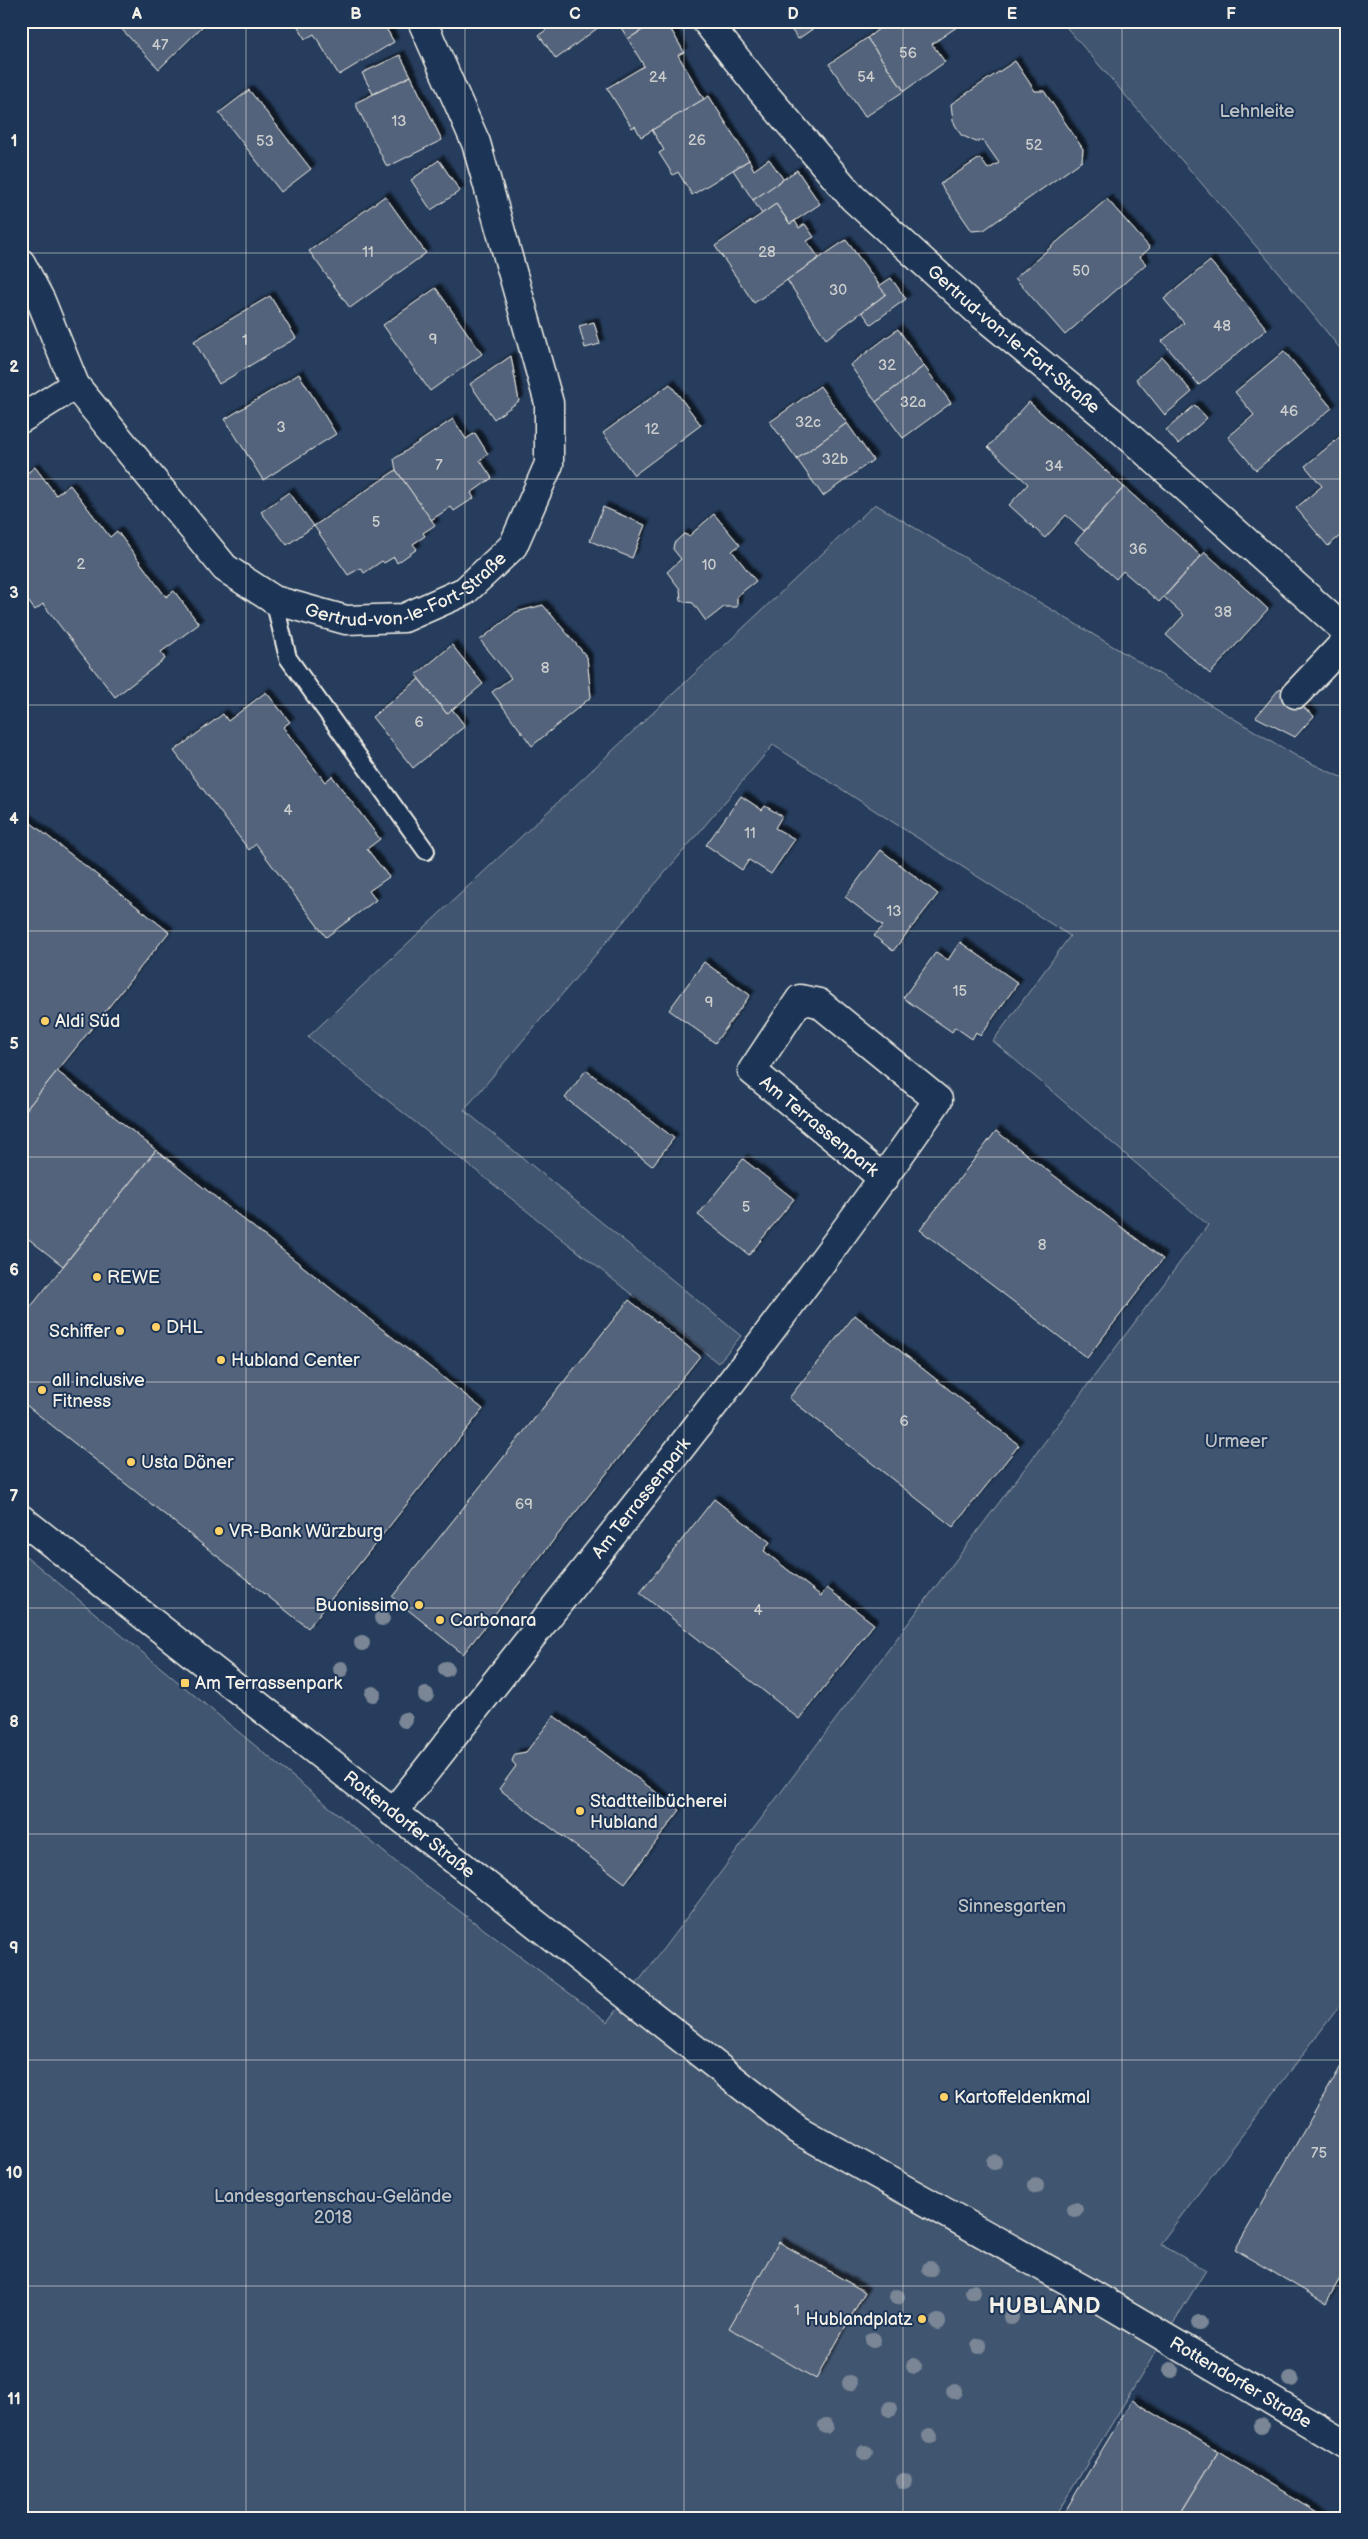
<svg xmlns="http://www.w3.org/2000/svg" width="1368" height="2539" font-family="'Balsamiq Sans',sans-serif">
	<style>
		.green { fill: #40546f; stroke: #9aa2ac }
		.building { fill: #52647b; stroke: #f4f1e8; filter: url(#shadow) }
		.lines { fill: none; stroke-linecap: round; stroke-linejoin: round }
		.lane-casing { stroke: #f4f1e8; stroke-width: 20 }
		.street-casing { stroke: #f4f1e8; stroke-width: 31 }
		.lane { stroke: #1d3557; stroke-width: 16 }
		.street { stroke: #1d3557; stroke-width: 28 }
		.tree { fill: #7a8696 }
		.grid { fill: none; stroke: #f4f1e8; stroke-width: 1; stroke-opacity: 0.55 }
		.poi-dot { fill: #ffd166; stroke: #1d3557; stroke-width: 2 }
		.labels { text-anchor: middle; stroke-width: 4; stroke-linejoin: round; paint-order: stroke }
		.number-label { font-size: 15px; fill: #cccecd }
		.park-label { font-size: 18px; fill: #bec2c4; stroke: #1d3557 }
		.street-label { font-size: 18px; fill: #f4f1e8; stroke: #1d3557 }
		.poi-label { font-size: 18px; fill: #f4f1e8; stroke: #1d3557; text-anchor: start }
		.district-label { font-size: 22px; font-weight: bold; letter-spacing: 1px; fill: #f4f1e8; stroke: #1d3557 }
		.neatline { fill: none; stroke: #f4f1e8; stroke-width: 2 }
		.grid-label { font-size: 16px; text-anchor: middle; font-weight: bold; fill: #f4f1e8 }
	</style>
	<defs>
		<filter id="shadow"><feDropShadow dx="4.5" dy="-4.5" stdDeviation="1" flood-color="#0009"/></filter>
	</defs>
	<rect width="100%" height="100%" fill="#263d5d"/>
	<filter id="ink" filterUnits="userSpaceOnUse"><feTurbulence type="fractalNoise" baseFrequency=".02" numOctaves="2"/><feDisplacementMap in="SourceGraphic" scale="10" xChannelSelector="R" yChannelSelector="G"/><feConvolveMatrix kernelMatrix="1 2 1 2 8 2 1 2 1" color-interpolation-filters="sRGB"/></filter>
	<g filter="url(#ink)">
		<g class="green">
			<polygon points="1061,21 1347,21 1347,357 1274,267"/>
			<polygon points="875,504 1298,757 1347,780 1347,1996 1160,2244 1206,2270 1054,2518 25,2518 21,2516 21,1552 414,1877 608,2022 1208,1225 993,1041 1070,936 773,745 464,1110 741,1336 718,1363 308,1037"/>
		</g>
		<g class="building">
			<polygon points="114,21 208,21 159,69"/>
			<polygon points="295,21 382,21 394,42 339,75 314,34 305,39"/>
			<polygon points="540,21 607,21 556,59 539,35 546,30"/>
			<polygon points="617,21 657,21 628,39"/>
			<polygon points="657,21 666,21 684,52 678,55 704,99 641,137 635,126 632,128 607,88 644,66 628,39"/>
			<polygon points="785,21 824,21 798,39"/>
			<polygon points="889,21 963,21 964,22 932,44 945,62 904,91 867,38"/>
			<polygon points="867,38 904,91 865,117 829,64"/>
			<polygon points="400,55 411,76 373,94 362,73"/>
			<polygon points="1015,61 1035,91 1044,91 1083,149 1082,161 984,230 972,231 940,184 980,158 988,169 999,163 983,140 976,142 961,135 953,121 951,104"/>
			<polygon points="411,76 442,140 387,167 355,103"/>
			<polygon points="249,90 311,169 281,192 219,113"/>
			<polygon points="709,96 749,160 692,195 678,172 673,175 659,153 664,150 652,130"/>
			<polygon points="769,159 784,180 753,200 733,170 749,160 754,170"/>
			<polygon points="439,160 460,191 431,210 411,180"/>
			<polygon points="797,170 820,204 790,224 776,204 762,214 753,200"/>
			<polygon points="385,196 426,253 350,308 309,251"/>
			<polygon points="1107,199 1150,248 1140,257 1146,264 1065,335 1015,278"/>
			<polygon points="776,204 790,224 795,221 799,228 805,224 814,237 807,241 819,258 754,303 715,246"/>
			<polygon points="846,240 886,294 826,339 787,280"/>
			<polygon points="1210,261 1267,329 1199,385 1162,341 1184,323 1164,299"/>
			<polygon points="891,278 906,299 871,324 862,312 886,294 879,286"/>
			<polygon points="436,288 482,354 430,391 383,325"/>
			<polygon points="270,296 296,338 219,384 194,341"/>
			<polygon points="594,322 600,344 585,348 579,326"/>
			<polygon points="898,329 924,366 876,402 850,365"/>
			<polygon points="1284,351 1332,408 1256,470 1228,437 1254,415 1235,392"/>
			<polygon points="511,356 519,401 494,419 470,384"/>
			<polygon points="1162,357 1192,392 1165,415 1136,379"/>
			<polygon points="924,366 951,403 903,438 876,402"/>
			<polygon points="299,374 336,434 263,480 225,419"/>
			<polygon points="670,384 701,425 634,475 603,433"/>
			<polygon points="820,386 847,423 797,459 770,422"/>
			<polygon points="1029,402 1124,487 1084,531 1066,515 1045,538 1009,505 1028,484 988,447"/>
			<polygon points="1195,405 1207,418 1178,444 1166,430"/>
			<polygon points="453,419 466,439 475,433 488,454 480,460 492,478 471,493 474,498 454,511 451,507 431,520 396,470 394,459"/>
			<polygon points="847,423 873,460 823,496 797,459"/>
			<polygon points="1347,431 1347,530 1328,546 1296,508 1322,486 1305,466"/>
			<polygon points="35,467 56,495 70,485 110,537 117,531 166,597 174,591 199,624 161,652 165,659 115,697 43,604 35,610 21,592 21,478"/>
			<polygon points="396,470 435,525 423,533 425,536 413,544 417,549 397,563 394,557 384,563 382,561 364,573 361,568 348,575 314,526"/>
			<polygon points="1124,487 1201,556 1159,602 1123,571 1116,579 1075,542"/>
			<polygon points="289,492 314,526 287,545 261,512"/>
			<polygon points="603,507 645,525 632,558 590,541"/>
			<polygon points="714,514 740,545 732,551 756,581 737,596 737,607 724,607 706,621 693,603 681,601 680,589 667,572 681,559 673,549 674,543 684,534 689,536"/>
			<polygon points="1205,552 1268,609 1210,674 1166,635 1184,615 1164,597"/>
			<polygon points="543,605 587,657 591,697 532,746 492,692 511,678 480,640 516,612"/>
			<polygon points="452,645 483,684 447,714 416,675"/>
			<polygon points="419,679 447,714 452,709 465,726 413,768 372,717"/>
			<polygon points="1280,688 1314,716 1295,737 1256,717"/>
			<polygon points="266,692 290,722 283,727 325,782 332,776 380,839 367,849 389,877 369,891 376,900 326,937 256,844 249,850 174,751 223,714 228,721"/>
			<polygon points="741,796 762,810 765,806 782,816 775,828 795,839 771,874 749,860 742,870 706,845"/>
			<polygon points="21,815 169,932 21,1116"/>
			<polygon points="881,850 938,894 893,951 874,936 883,926 845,897"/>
			<polygon points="960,942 1018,983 980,1036 976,1032 972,1039 955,1027 952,1032 903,998 936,952 948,960"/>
			<polygon points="704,962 750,995 715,1043 669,1010"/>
			<polygon points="586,1070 674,1138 652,1166 565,1098"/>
			<polygon points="57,1071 156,1150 63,1266 21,1233 21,1116"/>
			<polygon points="996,1131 1163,1259 1087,1358 920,1230"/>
			<polygon points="156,1150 483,1409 308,1628 21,1401 21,1319"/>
			<polygon points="743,1159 794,1199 749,1255 698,1215"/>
			<polygon points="629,1300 700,1356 463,1654 392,1597"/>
			<polygon points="855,1315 1019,1445 953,1527 789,1398"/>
			<polygon points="714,1499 770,1542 764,1551 821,1596 827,1588 874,1624 799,1719 640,1593"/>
			<polygon points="554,1716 680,1810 625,1883 499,1789 516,1766 512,1761 515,1754 526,1752"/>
			<polygon points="1347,2056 1347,2266 1326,2303 1235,2250"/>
			<polygon points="779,2242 865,2292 816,2379 729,2328"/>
			<polygon points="1132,2400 1218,2452 1182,2511 1178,2518 1061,2518"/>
			<polygon points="1218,2452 1327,2518 1193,2518 1182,2511"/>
		</g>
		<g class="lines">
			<defs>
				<polyline id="lane" points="274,600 288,658 426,851"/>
				<g id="street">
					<path id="s1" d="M706 21 762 91 853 198 980 313 1116 425 1347 632"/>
					<path id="s2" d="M21 263 41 301 75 385 225 568 274 600 346 620 404 618 465 591 513 546 549 464V403L476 143 422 21"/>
					<polyline points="21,419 75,385"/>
					<polyline points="1296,694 1347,640"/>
					<path id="s3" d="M21 1519 798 2130 1090 2293 1347 2445"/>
					<path id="s4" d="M393 1813C577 1577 768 1346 938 1100L819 1003 800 999 752 1071 884 1179"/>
				</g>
			</defs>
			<use href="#lane" class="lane-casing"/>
			<use href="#street" class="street-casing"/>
			<use href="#lane" class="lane"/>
			<use href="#street" class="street"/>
		</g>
		<g class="tree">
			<circle cx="382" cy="1618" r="8"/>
			<circle cx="362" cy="1643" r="8"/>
			<circle cx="341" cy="1669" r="8"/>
			<circle cx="446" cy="1669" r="8"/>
			<circle cx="373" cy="1694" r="8"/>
			<circle cx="426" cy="1695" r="8"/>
			<circle cx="405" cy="1720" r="8"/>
			<circle cx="994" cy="2162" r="8"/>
			<circle cx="1036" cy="2186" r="8"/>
			<circle cx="1075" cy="2210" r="8"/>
			<circle cx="930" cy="2269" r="8"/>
			<circle cx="973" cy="2292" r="8"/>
			<circle cx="897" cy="2297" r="8"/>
			<circle cx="1011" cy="2317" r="8"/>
			<circle cx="938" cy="2322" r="8"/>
			<circle cx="1199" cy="2323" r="8"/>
			<circle cx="873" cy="2340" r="8"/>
			<circle cx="979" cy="2346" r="8"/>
			<circle cx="914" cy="2366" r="8"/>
			<circle cx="1171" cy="2370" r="8"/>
			<circle cx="1291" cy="2379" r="8"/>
			<circle cx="850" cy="2383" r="8"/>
			<circle cx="954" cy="2391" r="8"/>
			<circle cx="890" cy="2409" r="8"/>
			<circle cx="826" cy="2426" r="8"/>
			<circle cx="1261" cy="2426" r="8"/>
			<circle cx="930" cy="2436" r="8"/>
			<circle cx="865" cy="2453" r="8"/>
			<circle cx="904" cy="2481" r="8"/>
		</g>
	</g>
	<path class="grid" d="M246 21V2518M465 21V2518M684 21V2518M903 21V2518M1122 21V2518M21 253H1347M21 479H1347M21 705H1347M21 931H1347M21 1157H1347M21 1382H1347M21 1608H1347M21 1834H1347M21 2060H1347M21 2286H1347"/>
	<g class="poi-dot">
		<circle cx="45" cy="1021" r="5"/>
		<circle cx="97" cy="1277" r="5"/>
		<circle cx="156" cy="1327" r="5"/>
		<circle cx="120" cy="1331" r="5"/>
		<circle cx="221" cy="1360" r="5"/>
		<circle cx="42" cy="1390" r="5"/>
		<circle cx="131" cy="1462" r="5"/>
		<circle cx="219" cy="1531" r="5"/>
		<circle cx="419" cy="1605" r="5"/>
		<circle cx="440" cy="1620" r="5"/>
		<rect x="180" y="1678" width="10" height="10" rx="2.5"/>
		<circle cx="580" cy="1811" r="5"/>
		<circle cx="944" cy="2097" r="5"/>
		<circle cx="922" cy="2319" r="5"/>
	</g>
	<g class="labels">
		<g class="number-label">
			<text x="160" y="50">47</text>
			<text x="908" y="58">56</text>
			<text x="658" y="82">24</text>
			<text x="866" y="82">54</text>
			<text x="399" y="126">13</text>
			<text x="697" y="145">26</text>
			<text x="265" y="146">53</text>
			<text x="1034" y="150">52</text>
			<text x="368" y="257">11</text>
			<text x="767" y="257">28</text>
			<text x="1081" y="276">50</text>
			<text x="838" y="295">30</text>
			<text x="1222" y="331">48</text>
			<text x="433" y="344">9</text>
			<text x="245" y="345">1</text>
			<text x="887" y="370">32</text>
			<text x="913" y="407">32a</text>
			<text x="1289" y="416">46</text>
			<text x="808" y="427">32c</text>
			<text x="281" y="432">3</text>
			<text x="652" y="434">12</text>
			<text x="835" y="464">32b</text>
			<text x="439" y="470">7</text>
			<text x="1054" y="471">34</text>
			<text x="376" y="527">5</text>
			<text x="1138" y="554">36</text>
			<text x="81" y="569">2</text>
			<text x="709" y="570">10</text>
			<text x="1223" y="617">38</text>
			<text x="545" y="673">8</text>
			<text x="419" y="727">6</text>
			<text x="288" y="815">4</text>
			<text x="750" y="838">11</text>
			<text x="894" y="916">13</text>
			<text x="960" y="996">15</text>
			<text x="709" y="1007">9</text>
			<text x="746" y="1212">5</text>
			<text x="1042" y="1250">8</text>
			<text x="904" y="1426">6</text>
			<text x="524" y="1509">69</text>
			<text x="758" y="1615">4</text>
			<text x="1319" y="2158">75</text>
			<text x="797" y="2315">1</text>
		</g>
		<g class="park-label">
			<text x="1257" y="117">Lehnleite</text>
			<text x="1236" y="1447">Urmeer</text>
			<text x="1012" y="1912">Sinnesgarten</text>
			<text x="333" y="2202">Landesgartenschau-Gelände<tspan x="333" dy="21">2018</tspan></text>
		</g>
		<g class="street-label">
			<text dy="6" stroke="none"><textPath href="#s1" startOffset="444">Gertrud-von-le-Fort-Straße</textPath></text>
			<text dy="6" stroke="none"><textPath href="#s2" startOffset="571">Gertrud-von-le-Fort-Straße</textPath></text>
			<text dy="6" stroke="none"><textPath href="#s4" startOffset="1244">Am Terrassenpark</textPath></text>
			<text dy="6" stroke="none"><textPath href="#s4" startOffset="401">Am Terrassenpark</textPath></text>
			<text dy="6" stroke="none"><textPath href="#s3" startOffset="494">Rottendorfer Straße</textPath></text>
			<text dy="6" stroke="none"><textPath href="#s3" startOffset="1498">Rottendorfer Straße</textPath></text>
		</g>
		<g class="poi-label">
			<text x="55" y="1027">Aldi Süd</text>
			<text x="107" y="1283">REWE</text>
			<text x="166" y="1333">DHL</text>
			<text x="110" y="1337" text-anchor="end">Schiffer</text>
			<text x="231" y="1366">Hubland Center</text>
			<text x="52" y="1386">all inclusive<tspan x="52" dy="21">Fitness</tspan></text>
			<text x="141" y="1468">Usta Döner</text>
			<text x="229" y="1537">VR-Bank Würzburg</text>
			<text x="409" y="1611" text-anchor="end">Buonissimo</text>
			<text x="450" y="1626">Carbonara</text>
			<text x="195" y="1689">Am Terrassenpark</text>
			<text x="590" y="1807">Stadtteilbücherei<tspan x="590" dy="21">Hubland</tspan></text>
			<text x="954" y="2103">Kartoffeldenkmal</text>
			<text x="912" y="2325" text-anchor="end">Hublandplatz</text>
		</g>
		<g class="district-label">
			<text x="1045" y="2313">HUBLAND</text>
		</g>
	</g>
	<rect width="1368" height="2539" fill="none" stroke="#1d3557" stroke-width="55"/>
	<rect x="28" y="28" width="1312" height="2484" class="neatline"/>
	<g class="grid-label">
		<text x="137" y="19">A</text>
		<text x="356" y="19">B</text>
		<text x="575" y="19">C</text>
		<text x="793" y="19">D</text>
		<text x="1012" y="19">E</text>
		<text x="1231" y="19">F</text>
		<text x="14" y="146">1</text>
		<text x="14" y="372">2</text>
		<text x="14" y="598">3</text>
		<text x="14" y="824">4</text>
		<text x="14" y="1049">5</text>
		<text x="14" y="1275">6</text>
		<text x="14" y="1501">7</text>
		<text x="14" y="1727">8</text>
		<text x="14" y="1953">9</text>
		<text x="14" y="2178">10</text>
		<text x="14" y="2404">11</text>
	</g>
</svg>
